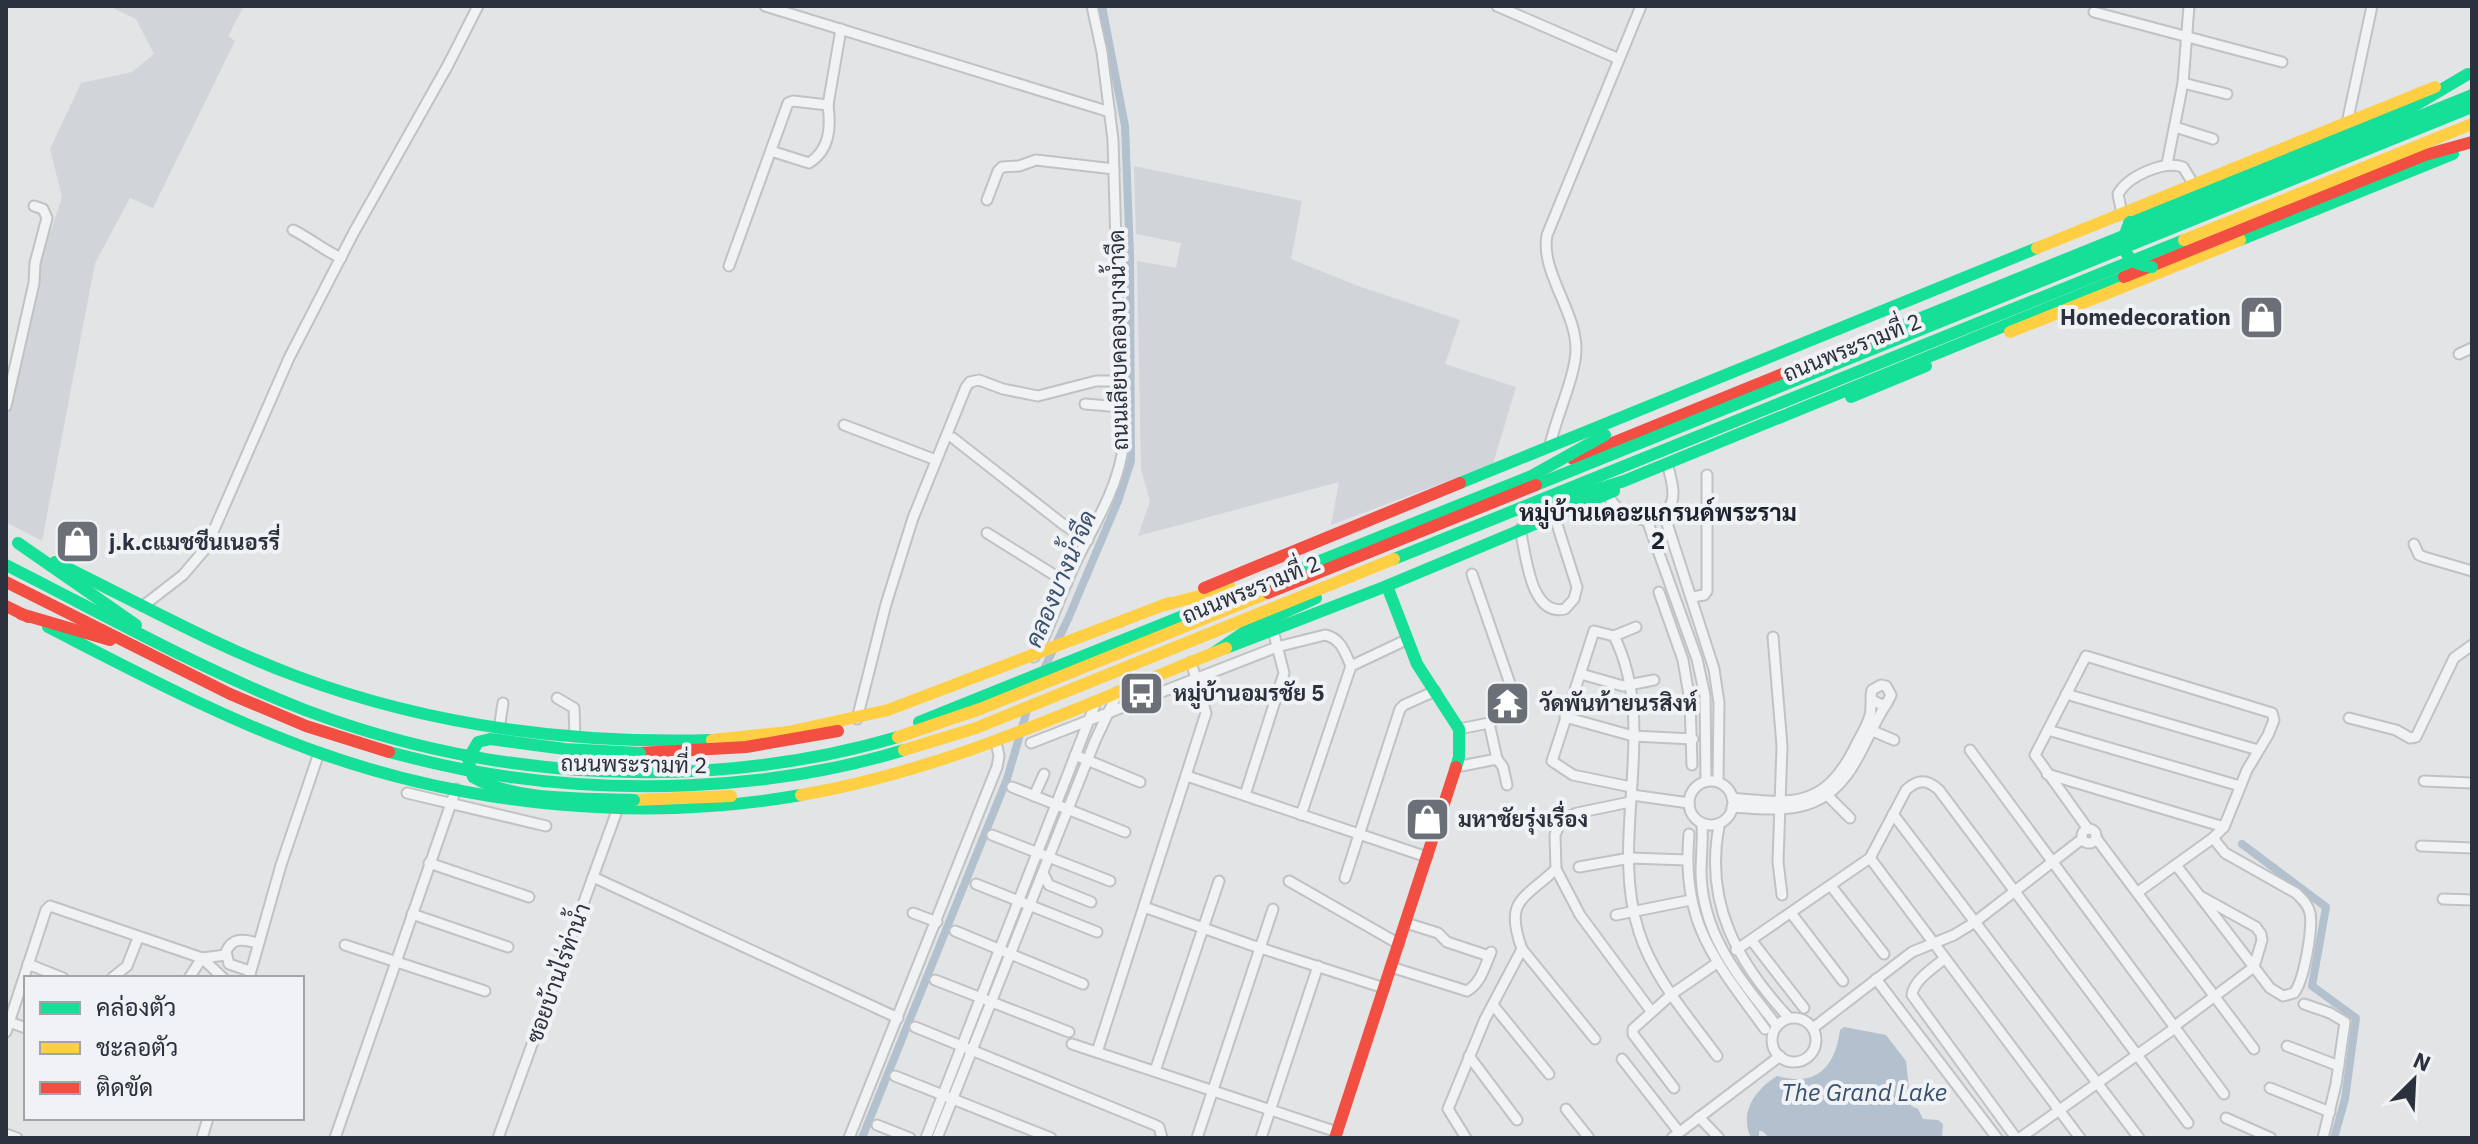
<svg xmlns="http://www.w3.org/2000/svg" width="2478" height="1144" font-family="'IBM Plex Sans',Sarabun,sans-serif">
	<style>
		.built { fill: #d1d4d9 }
		.water { fill: #b3c1ce }
		.lines { fill: none; stroke-linecap: round; stroke-linejoin: round }
		.canal { stroke: #b3c1ce; stroke-width: 8 }
		.street-casing { stroke: #c0c2c4; stroke-width: 13 }
		.street { stroke: #f1f2f3; stroke-width: 9 }
		.fast { stroke: #16e098; stroke-width: 12 }
		.slow { stroke: #ffcf43; stroke-width: 12 }
		.jam { stroke: #f24e42; stroke-width: 12 }
		.fast-bridge { stroke: #16e098; stroke-width: 12 }
		.slow-bridge { stroke: #ffcf43; stroke-width: 12 }
		.jam-bridge { stroke: #f24e42; stroke-width: 12 }
		.labels { text-anchor: middle; stroke-width: 8; stroke-linejoin: round; paint-order: stroke }
		.poi-label { font-size: 22px; font-weight: bold; fill: #2b323d; stroke: #f0f2f5; text-anchor: start }
		.street-label { font-size: 22px; fill: #2b323d; stroke: #f0f2f5 }
		.neighbourhood-label { font-size: 24px; font-weight: bold; fill: #1d232e; stroke: #f0f2f5 }
		.water-label { font-size: 24px; font-style: italic; fill: #39516d; stroke: #f0f2f5 }
	</style>
	<rect width="100%" height="100%" fill="#e2e4e6"/>
	<g class="built">
		<polygon points="109,6 244,6 228,36 235,41 153,208 130,198 95,263 42,541 6,522 6,423 37,281 33,265 52,228 62,197 50,149 81,83 132,72 154,54 136,19"/>
		<polygon points="1134,166 1302,201 1291,259 1361,287 1460,320 1445,364 1516,387 1493,464 1331,525 1339,482 1138,536 1150,501 1141,469 1137,261 1176,268 1181,243 1136,234"/>
	</g>
	<path class="water" d="M1844 1027 1886 1035 1906 1061 1911 1106 1918 1109 1923 1119 1938 1120 1943 1124 1942 1138H1770L1762 1131H1759V1138H1751C1739 1112 1755 1090 1777 1076 1816 1087 1835 1068 1840 1030Z"/>
	<g class="lines">
		<g class="canal">
			<polyline points="1044,669 1068,619 1118,501 1131,461 1130,256 1125,126 1102,6"/>
			<polyline points="2242,844 2326,907 2312,986 2356,1018 2345,1099 2334,1138"/>
			<polyline points="862,1138 1007,779 1028,707"/>
		</g>
		<defs>
			<g id="street">
				<polyline points="765,6 1110,112"/>
				<polyline points="1497,6 1619,59"/>
				<polyline points="2094,12 2282,62"/>
				<polyline points="2183,83 2227,94"/>
				<polyline points="2347,123 2372,6"/>
				<polyline points="2175,127 2213,139"/>
				<path d="M771 151 809 163C830 150 831 127 828 105"/>
				<polyline points="2167,164 2183,83 2189,6"/>
				<polyline points="987,200 998,171 1002,167 1019,166 1036,160 1114,169"/>
				<path d="M2122 214 2118 194C2128 176 2164 160 2183 167L2194 185"/>
				<path d="M293 230C310 238 323 250 341 258"/>
				<polyline points="729,266 788,103 793,101 828,105 841,29"/>
				<polyline points="2459,354 2472,348"/>
				<polyline points="1085,404 1121,407"/>
				<polyline points="6,406 34,283 35,263 47,218 43,209 34,206"/>
				<polyline points="844,425 936,460"/>
				<polyline points="953,438 1064,525 1088,540"/>
				<path d="M1550 445C1556 417 1576 375 1576 349 1576 311 1540 271 1547 235L1641 6"/>
				<path d="M1608 494C1617 519 1662 534 1672 501 1675 491 1671 480 1669 470"/>
				<polyline points="1664,514 1714,669 1719,703 1718,781"/>
				<polyline points="1647,520 1697,659 1705,696 1706,781"/>
				<path d="M1520 529C1526 554 1530 617 1565 609L1574 599 1577 587 1554 515"/>
				<polyline points="987,533 1067,583"/>
				<polyline points="2414,544 2419,555 2424,557 2472,571"/>
				<polyline points="1659,592 1683,660 1690,701 1692,765"/>
				<polyline points="1692,597 1704,595 1707,591 1707,475"/>
				<polyline points="143,606 183,575 206,548 289,358 354,232 448,65 478,6"/>
				<path d="M1614 636C1660 728 1608 836 1639 932 1654 979 1688 1016 1717 1056"/>
				<polyline points="1773,637 1782,746 1778,862 1782,895"/>
				<path d="M1034 657C1051 627 1060 595 1075 564 1092 528 1115 494 1122 454L1113 140 1102 52 1092 6"/>
				<polyline points="1581,674 1623,686 1654,680"/>
				<polyline points="2066,694 2258,750"/>
				<polyline points="557,698 574,708 575,736"/>
				<polyline points="1565,717 1633,736 1693,739"/>
				<polyline points="2349,718 2396,730 2410,738 2416,737 2454,658 2472,645"/>
				<polyline points="857,719 886,604 913,518 966,387 970,382 979,380 1003,389 1038,396 1096,381 1120,381"/>
				<polyline points="499,729 503,703"/>
				<polyline points="1459,729 1489,723"/>
				<polyline points="1868,729 1894,740"/>
				<polyline points="2048,730 2240,786"/>
				<path d="M1031 743 1277 647 1325 635C1341 638 1345 653 1351 666"/>
				<polyline points="1970,750 2224,1094"/>
				<polyline points="1075,755 1140,782"/>
				<polyline points="1497,759 1503,767 1507,785"/>
				<polyline points="1456,767 1497,759 1489,723 1507,713 1516,701 1472,574"/>
				<polyline points="2047,774 2224,827"/>
				<polyline points="1187,776 1427,857"/>
				<circle cx="1711" cy="803" r="22"/>
				<polyline points="2424,781 2472,783"/>
				<polyline points="1012,787 1125,832"/>
				<polyline points="1631,787 1573,775 1552,761 1594,631 1614,636 1636,627"/>
				<polyline points="407,793 546,826"/>
				<polyline points="1826,794 1850,818"/>
				<polyline points="1245,795 1284,673 1273,630"/>
				<polyline points="1632,795 1689,803"/>
				<polyline points="1034,796 1044,774"/>
				<path d="M1732 798C1792 804 1824 808 1854 749 1859 738 1867 727 1870 715 1872 707 1870 698 1872 690L1881 685 1886 686 1891 695 1887 703 1882 705 1872 700 1871 695"/>
				<polyline points="1630,802 1577,813 1561,820 1555,835 1556,869 1580,915 1651,1011"/>
				<path d="M1732 807C1787 811 1827 815 1857 759 1867 741 1875 721 1887 703"/>
				<polyline points="1893,814 2139,1138"/>
				<polyline points="1301,815 1351,666 1406,640"/>
				<path d="M1702 825C1703 841 1701 858 1701 874 1703 938 1741 979 1777 1026"/>
				<path d="M1719 826C1704 904 1738 963 1789 1018"/>
				<polyline points="2088,829 2035,755 2086,656 2272,713 2274,720 2268,735 2247,770 2224,827 2213,838 2138,892"/>
				<circle cx="2089" cy="836" r="7"/>
				<path d="M1689 834C1681 924 1715 960 1765 1029"/>
				<polyline points="992,835 1110,881"/>
				<polyline points="2096,838 2254,1049"/>
				<polyline points="2421,846 2472,848"/>
				<polyline points="1870,858 2080,1138"/>
				<polyline points="429,863 529,897"/>
				<path d="M2176 865 2270 988 2283 996 2294 993C2304 981 2313 929 2310 913 2308 904 2302 899 2296 893L2225 853 2213 838"/>
				<polyline points="1579,867 1630,858 1687,860"/>
				<path d="M1556 869C1523 900 1504 900 1522 949L1595 1039"/>
				<polyline points="1043,873 1049,885 1091,902"/>
				<polyline points="593,877 898,1018"/>
				<polyline points="1345,878 1400,709 1404,705 1435,691"/>
				<polyline points="1289,881 1399,944"/>
				<polyline points="976,884 1097,932"/>
				<polyline points="1831,886 1884,954"/>
				<polyline points="2443,899 2472,900"/>
				<polyline points="1144,907 1251,945 1384,988"/>
				<polyline points="913,913 937,922"/>
				<polyline points="1791,913 1843,981"/>
				<polyline points="412,914 508,947"/>
				<polyline points="1616,915 1691,900"/>
				<polyline points="1406,923 1438,933 1447,942 1489,956"/>
				<polyline points="955,931 1083,984"/>
				<polyline points="1752,941 1804,1008"/>
				<polyline points="345,945 485,991"/>
				<path d="M1736 950 1870 858 1906 790C1918 779 1927 779 1939 790L2188 1123"/>
				<path d="M1944 959C1932 969 1914 980 1912 995L2016 1138"/>
				<polyline points="28,964 63,978"/>
				<path d="M1391 967 1467 991C1481 983 1485 966 1491 952"/>
				<path d="M250 971 229 964 226 952C232 937 244 939 257 943"/>
				<polyline points="112,978 127,966 138,938"/>
				<polyline points="189,978 202,958 226,955"/>
				<polyline points="249,978 281,865 319,753"/>
				<polyline points="1876,979 1997,1138"/>
				<polyline points="935,980 1069,1032"/>
				<polyline points="2304,1004 2330,1013 2345,1022 2336,1084 2323,1138"/>
				<polyline points="1493,1005 1549,1074"/>
				<circle cx="1794" cy="1040" r="22"/>
				<polyline points="9,1022 26,1028"/>
				<polyline points="915,1027 1155,1125 1159,1127 1162,1138"/>
				<polyline points="1813,1028 1912,952 1954,935 1975,922 2082,839"/>
				<polyline points="6,1032 46,910 50,906 202,958 223,978"/>
				<polyline points="1072,1044 1337,1132"/>
				<polyline points="2287,1046 2339,1066"/>
				<polyline points="1097,1052 1206,713 1191,662"/>
				<polyline points="1469,1056 1517,1120"/>
				<polyline points="1622,1059 1679,1132"/>
				<polyline points="1155,1071 1219,881"/>
				<polyline points="895,1076 1051,1138"/>
				<polyline points="1674,1088 1633,1034 1633,1029 1672,994 1717,963"/>
				<polyline points="2270,1088 2330,1112"/>
				<polyline points="1566,1109 1589,1138"/>
				<polyline points="1699,1117 1719,1138"/>
				<polyline points="2226,1118 2271,1138"/>
				<polyline points="877,1125 910,1138"/>
				<polyline points="6,1134 17,1138"/>
				<polyline points="202,1138 208,1118"/>
				<polyline points="335,1138 456,789"/>
				<polyline points="498,1138 618,808"/>
				<polyline points="849,1138 997,767 999,756 996,742"/>
				<polyline points="926,1138 1096,702"/>
				<polyline points="937,1138 1095,741 1118,692"/>
				<polyline points="1197,1138 1273,909"/>
				<polyline points="1261,1138 1318,966"/>
				<polyline points="1466,1138 1448,1109 1485,1019 1522,949"/>
				<polyline points="1672,1138 1780,1056"/>
				<polyline points="2020,1138 2175,1028 2176,1025 2254,967 2262,940 2261,934 2256,927 2200,896"/>
			</g>
		</defs>
		<use href="#street" class="street-casing"/>
		<use href="#street" class="street"/>
		<g class="fast">
			<polyline points="2129,223 2407,110 2468,74"/>
			<polyline points="2240,240 2453,154"/>
			<polyline points="1876,336 2472,95"/>
			<polyline points="1851,397 1926,366"/>
			<polyline points="1460,483 2037,248"/>
			<polyline points="1532,510 1624,481 2124,277"/>
			<polyline points="18,543 136,625"/>
			<path d="M55 562C135 601 213 645 296 676 430 726 569 744 712 740"/>
			<polyline points="1387,586 1417,664 1459,729 1459,757 1456,767"/>
			<path d="M48 627C136 672 224 719 317 752 468 806 643 823 801 795"/>
			<polyline points="1226,648 1384,587 1614,491"/>
			<polyline points="1215,652 1252,627 1316,598"/>
			<polyline points="919,722 1529,477"/>
		</g>
		<g class="slow">
			<polyline points="2037,248 2435,87"/>
			<polyline points="2010,332 2240,240"/>
			<polyline points="1161,606 1230,588"/>
			<polyline points="712,740 788,732 888,710 1169,603"/>
			<path d="M801 795C952 769 1084 704 1226 648"/>
			<polyline points="634,800 731,796"/>
		</g>
		<g class="jam">
			<polyline points="2124,277 2425,155 2472,142"/>
			<polyline points="1573,459 1876,336"/>
			<polyline points="1204,588 1460,483"/>
			<polyline points="6,606 28,617"/>
			<polyline points="21,614 110,640"/>
			<polyline points="640,753 746,747 838,731"/>
			<polyline points="1335,1138 1456,767"/>
		</g>
		<g class="fast-bridge">
			<path d="M2130 222C2118 246 2124 264 2152 267"/>
			<polyline points="1517,484 1605,435"/>
			<polyline points="1536,485 2472,107"/>
			<polyline points="1394,559 2184,240"/>
			<path d="M6 565C105 615 202 670 305 710 492 781 706 793 898 737"/>
			<path d="M389 752C416 759 444 766 472 771 611 796 770 791 904 750"/>
			<path d="M634 800C585 798 516 802 473 777L468 759 478 742 490 739 565 749 640 753"/>
		</g>
		<g class="slow-bridge">
			<polyline points="2184,240 2472,124"/>
			<polyline points="898,737 980,709 1268,593"/>
			<polyline points="904,750 976,728 1394,559"/>
		</g>
		<g class="jam-bridge">
			<polyline points="6,582 230,694 306,726 389,752"/>
			<polyline points="1268,593 1536,485"/>
		</g>
	</g>
	<defs>
		<symbol id="shop-square" viewBox="-11 -11 22 22"><rect x="-9" y="-9" width="18" height="18" rx="4" fill="#6b7078" stroke="#f0f2f5"/><path d="M-5-2.5h2.3a2.7 3.5 0 0 1 5.4 0H5L5.5 6h-11ZM-1.5-2.5h3a1.5 2.3 0 0 0-3 0Z" fill="#fff"/></symbol>
		<symbol id="bus-square" viewBox="-11 -11 22 22"><rect x="-9" y="-9" width="18" height="18" rx="4" fill="#6b7078" stroke="#f0f2f5"/><path d="M-5-6H5V4H4V6H2V4H-2V6H-4V4H-5ZM-3.5-4V0h7V-4ZM-3.5 1.2v1.5H-2V1.2ZM2 1.2v1.5H3.5V1.2Z" fill="#fff"/></symbol>
		<symbol id="temple-square" viewBox="-11 -11 22 22"><rect x="-9" y="-9" width="18" height="18" rx="4" fill="#6b7078" stroke="#f0f2f5"/><path d="M0-6L5-2H3V0L6.5 2.5H4V6H1.5V3h-3V6H-4V2.5H-6.5L-3 0V-2H-5Z" fill="#fff"/></symbol>
	</defs>
	<g fill-rule="evenodd">
		<use href="#shop-square" x="2236" y="292" width="51" height="51"/>
		<use href="#shop-square" x="52" y="516" width="51" height="51"/>
		<use href="#bus-square" x="1116" y="668" width="51" height="51"/>
		<use href="#temple-square" x="1482" y="678" width="51" height="51"/>
		<use href="#shop-square" x="1402" y="794" width="51" height="51"/>
	</g>
	<g class="labels">
		<g class="poi-label">
			<text x="2231" y="325" text-anchor="end">Homedecoration</text>
			<text x="109" y="550">j.k.cแมชชีนเนอรรี่</text>
			<text x="1173" y="701">หมู่บ้านอมรชัย 5</text>
			<text x="1539" y="711">วัดพันท้ายนรสิงห์</text>
			<text x="1458" y="827">มหาชัยรุ่งเรื่อง</text>
		</g>
		<g class="street-label">
			<text transform="translate(1118 340) rotate(-91)" y="8">ถนนเลียบคลองบางน้ำจืด</text>
			<text transform="translate(1852 347) rotate(-22)" y="8">ถนนพระรามที่ 2</text>
			<text transform="translate(1251 589) rotate(-22)" y="8">ถนนพระรามที่ 2</text>
			<text transform="translate(634 764) rotate(1)" y="8">ถนนพระรามที่ 2</text>
			<text transform="translate(558 973) rotate(-70)" y="8">ซอยบ้านไร่ท่าน้ำ</text>
		</g>
		<g class="neighbourhood-label">
			<text x="1658" y="521">หมู่บ้านเดอะแกรนด์พระราม<tspan x="1658" dy="28">2</tspan></text>
		</g>
		<g class="water-label">
			<text transform="translate(1061 579) rotate(-67)" y="8">คลองบางน้ำจืด</text>
			<text x="1864" y="1101">The Grand Lake</text>
		</g>
	</g>
	<rect width="2478" height="1144" fill="none" stroke="#2b323d" stroke-width="16"/>
	<rect x="24" y="976" width="280" height="144" fill="#f0f2f5" stroke="#a1a5ab" stroke-width="2"/>
	<rect x="40" y="1002" width="40" height="12" fill="#16e098" stroke="#a1a5ab" stroke-width="2"/>
	<text x="96" y="1016" font-size="24" fill="#2b323d">คล่องตัว</text>
	<rect x="40" y="1042" width="40" height="12" fill="#ffcf43" stroke="#a1a5ab" stroke-width="2"/>
	<text x="96" y="1056" font-size="24" fill="#2b323d">ชะลอตัว</text>
	<rect x="40" y="1082" width="40" height="12" fill="#f24e42" stroke="#a1a5ab" stroke-width="2"/>
	<text x="96" y="1096" font-size="24" fill="#2b323d">ติดขัด</text>
	<g transform="translate(2414 1080) rotate(24)" stroke="#f0f2f5" stroke-width="6" paint-order="stroke">
	<path d="M0-6L14 30L0 20L-14 30Z" fill="#2b323d"/>
	<text y="-12" font-size="22" font-weight="bold" text-anchor="middle" fill="#2b323d">N</text>
	</g>
</svg>
